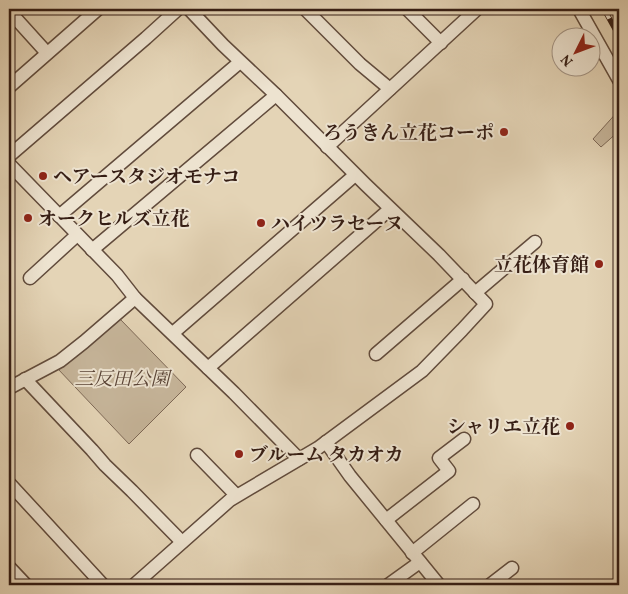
<svg xmlns="http://www.w3.org/2000/svg" width="628" height="594" font-family="Vollkorn,'Noto Serif JP',serif">
	<style>
		.green { fill: #c6b59a; stroke: #7e6957 }
		.lines { fill: none; stroke-linecap: round; stroke-linejoin: round }
		.street-casing { stroke: #614b3c; stroke-width: 15 }
		.street { stroke: #ede3d0; stroke-width: 12 }
		.rail-casing { stroke: #351d14; stroke-width: 5.5 }
		.rail { stroke: #ede3d0; stroke-width: 4; stroke-dasharray: 11; stroke-linecap: butt }
		.poi-dot { fill: #8f2418; stroke: #ede3d0; stroke-width: 2 }
		.labels { text-anchor: middle; stroke-width: 4; stroke-linejoin: round; paint-order: stroke }
		.poi-label { font-size: 19px; font-weight: bold; fill: #351d14; stroke: #ede3d0; text-anchor: start }
		.park-label { font-size: 19px; font-style: italic; fill: #594336; stroke: #ede3d0 }
	</style>
	<rect width="100%" height="100%" fill="#e4d4b6"/>
	<filter id="stains"><feTurbulence type="fractalNoise" baseFrequency=".004" numOctaves="4"/><feColorMatrix values="0 0 0 0 .2 0 0 0 0 .09 0 0 0 0 .02 0 0 0 .5 -.17"/></filter>
	<radialGradient id="worn" r=".72"><stop offset=".6" stop-color="#630" stop-opacity="0"/><stop offset="1" stop-color="#630" stop-opacity=".3"/></radialGradient>
	<g class="green">
		<polygon points="619,110 619,131 601,147 593,139"/>
		<polygon points="120,319 186,387 129,444 58,369"/>
	</g>
	<g class="lines">
		<defs>
			<g id="street">
				<polyline points="305,9 360,64 390,89"/>
				<polyline points="407,9 441,43"/>
				<polyline points="579,9 619,80"/>
				<polyline points="9,11 47,53"/>
				<polyline points="9,87 98,9"/>
				<polyline points="327,147 477,9"/>
				<polyline points="9,156 146,38 178,9"/>
				<polyline points="9,164 117,275 135,298 234,393 299,459"/>
				<polyline points="59,216 240,62"/>
				<polyline points="92,250 276,95"/>
				<polyline points="30,278 77,235"/>
				<polyline points="475,293 535,242"/>
				<polyline points="173,333 355,175"/>
				<polyline points="376,354 463,279"/>
				<polyline points="208,368 390,209"/>
				<polyline points="25,379 92,450 105,465 132,491 182,542"/>
				<polyline points="9,388 60,361 84,342 135,298"/>
				<polyline points="326,442 350,476 439,585"/>
				<polyline points="197,455 236,495"/>
				<polyline points="9,483 103,585"/>
				<polyline points="386,520 449,471 439,458 464,439"/>
				<polyline points="412,553 473,504"/>
				<polyline points="9,567 26,585"/>
				<polyline points="134,585 230,500 318,448 422,371 462,330 486,304 439,255 366,185 276,95 223,45 189,9"/>
				<polyline points="388,585 420,562"/>
				<polyline points="490,585 512,568"/>
			</g>
		</defs>
		<use href="#street" class="street-casing"/>
		<use href="#street" class="street"/>
		<defs>
			<g id="rail">
				<polyline points="604,9 619,36"/>
				<polyline points="617,9 619,13"/>
			</g>
		</defs>
		<use href="#rail" class="rail-casing"/>
		<use href="#rail" class="rail"/>
	</g>
	<g class="poi-dot">
		<circle cx="504" cy="132" r="5"/>
		<circle cx="43" cy="176" r="5"/>
		<circle cx="28" cy="218" r="5"/>
		<circle cx="261" cy="223" r="5"/>
		<circle cx="599" cy="264" r="5"/>
		<circle cx="570" cy="426" r="5"/>
		<circle cx="239" cy="454" r="5"/>
	</g>
	<g class="labels">
		<g class="poi-label">
			<text x="494" y="139" text-anchor="end">ろうきん立花コーポ</text>
			<text x="53" y="183">ヘアースタジオモナコ</text>
			<text x="38" y="225">オークヒルズ立花</text>
			<text x="271" y="230">ハイツラセーヌ</text>
			<text x="589" y="271" text-anchor="end">立花体育館</text>
			<text x="560" y="433" text-anchor="end">シャリエ立花</text>
			<text x="249" y="461">ブルーム タカオカ</text>
		</g>
		<g class="park-label">
			<text x="122" y="385">三反田公園</text>
		</g>
	</g>
	<rect width="628" height="594" fill="none" stroke="#e4d4b6" stroke-width="30"/>
	<rect x="10" y="10" width="608" height="574" fill="none" stroke="#351d14" stroke-width="2.5"/>
	<rect x="15" y="15" width="598" height="564" fill="none" stroke="#351d14"/>
	<g transform="translate(576 52) rotate(228)"><circle r="24" fill="#ede3d0" stroke="#a39485"/>
	<path d="M0-4L9 19L0 12L-9 19Z" fill="#8f2418"/>
	<text y="-8" font-size="14" font-weight="bold" text-anchor="middle" fill="#351d14">N</text>
	</g>
	<rect width="100%" height="100%" filter="url(#stains)"/>
	<rect width="100%" height="100%" fill="url(#worn)"/>
</svg>
